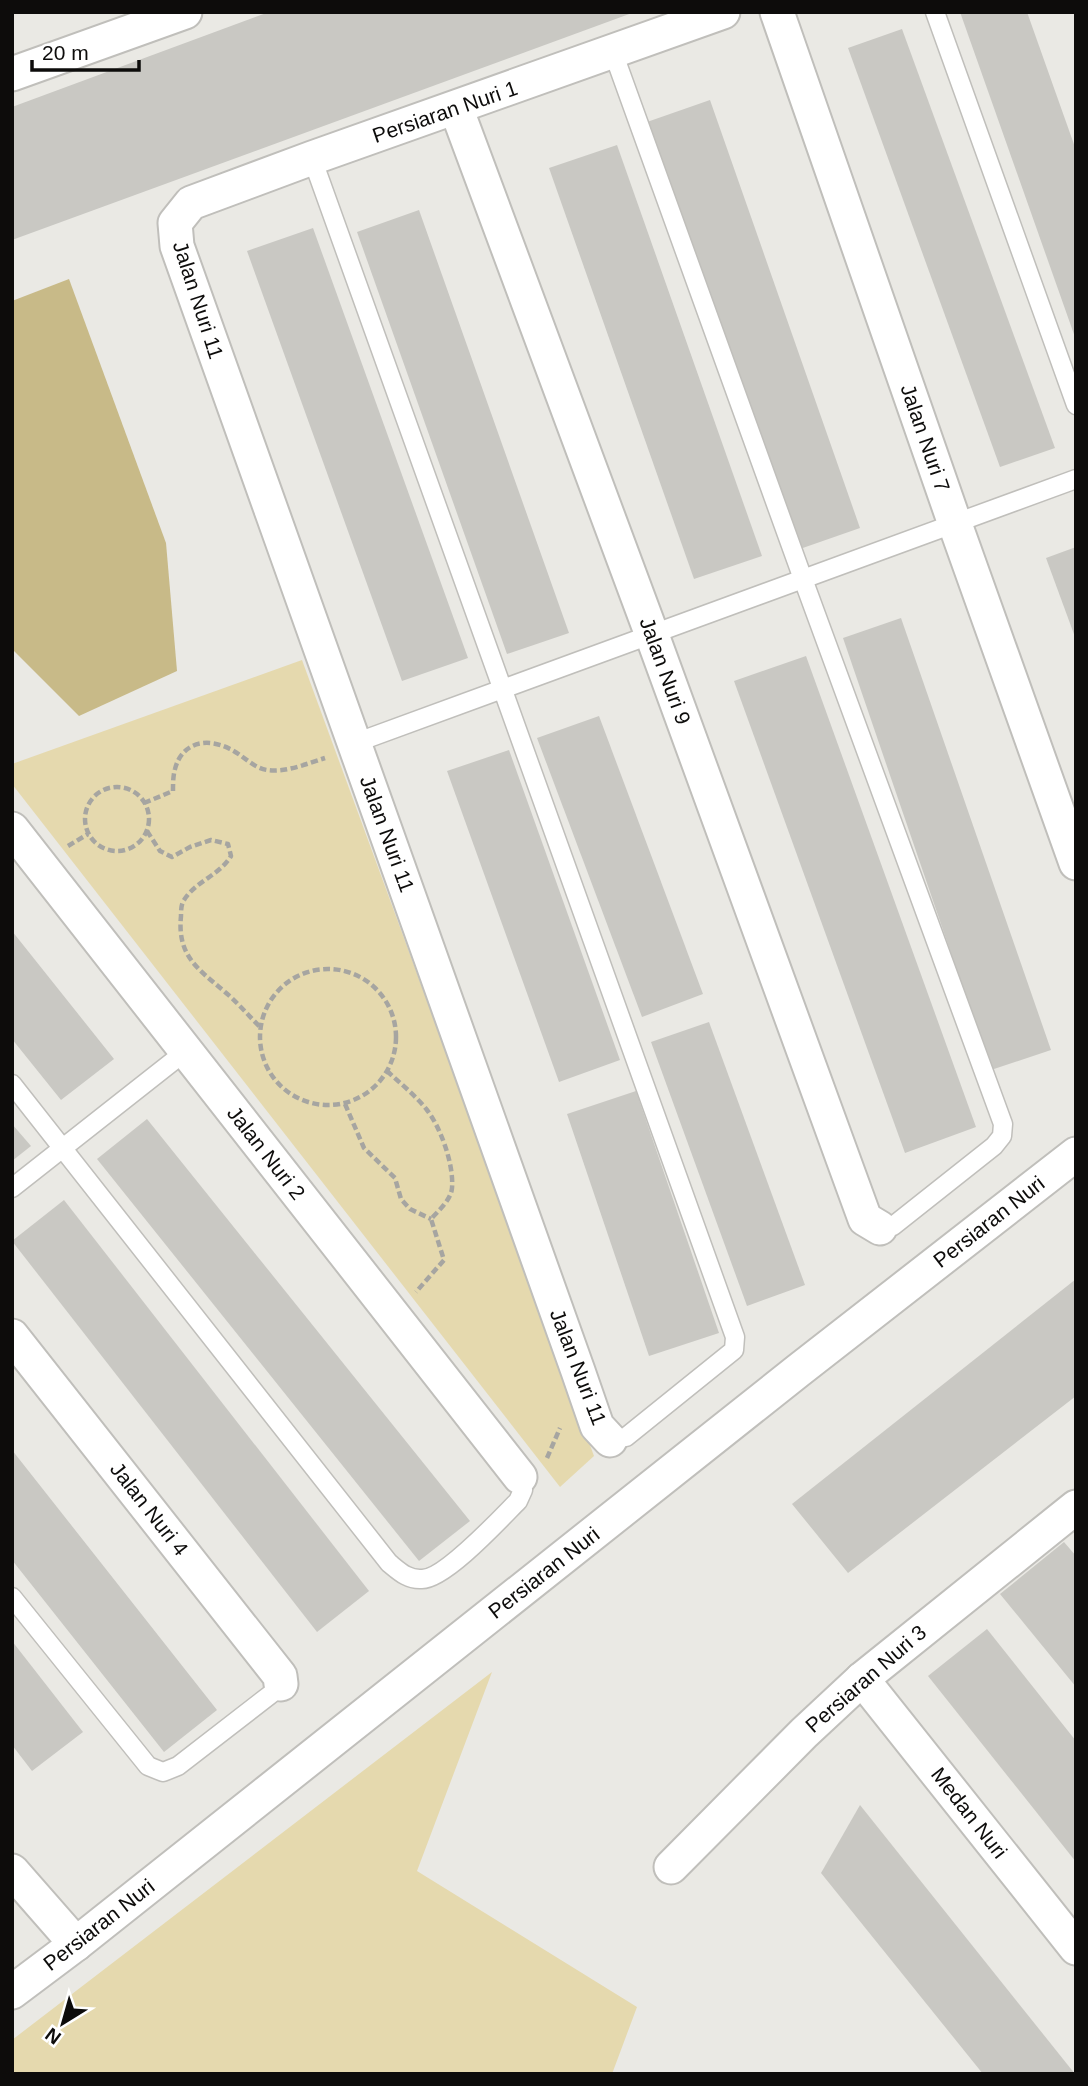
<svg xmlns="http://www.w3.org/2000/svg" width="1088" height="2086" font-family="Helvetica,sans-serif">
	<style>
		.green { fill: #e5d9ae }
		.water { fill: #c8ba88 }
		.building { fill: #c9c8c3 }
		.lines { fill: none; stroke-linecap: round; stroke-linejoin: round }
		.lane-casing { stroke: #c0bfbb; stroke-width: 21 }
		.street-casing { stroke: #c0bfbb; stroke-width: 37 }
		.path { stroke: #a6a5a1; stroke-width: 4.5; stroke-dasharray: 7 3.5; stroke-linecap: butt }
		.lane { stroke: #fff; stroke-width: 18 }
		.street { stroke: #fff; stroke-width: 33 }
		.labels { text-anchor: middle; stroke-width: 7; stroke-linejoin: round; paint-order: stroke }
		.street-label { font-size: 21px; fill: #0d0c0b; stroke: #fff }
	</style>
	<rect width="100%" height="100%" fill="#eae9e4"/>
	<g class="green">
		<polygon points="302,660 594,1456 560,1487 12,784 12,764"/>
		<polygon points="492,1672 417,1871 637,2007 612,2074 12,2074 12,2040"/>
	</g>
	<polygon class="water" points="69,279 166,543 177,671 79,716 12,649 12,301"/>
	<g class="building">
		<polygon points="269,12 632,12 632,13 12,240 12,107"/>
		<polygon points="960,12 1027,12 1076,150 1076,340"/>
		<polygon points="902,29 1055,448 1000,467 848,48"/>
		<polygon points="710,100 860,528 797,550 647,122"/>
		<polygon points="617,145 762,556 694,579 549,168"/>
		<polygon points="419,210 569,633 507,654 357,232"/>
		<polygon points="313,228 468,658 402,681 247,251"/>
		<polygon points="1076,547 1076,637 1075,637 1046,558"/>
		<polygon points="901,618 1051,1050 991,1070 843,638"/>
		<polygon points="806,656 976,1127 905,1153 734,681"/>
		<polygon points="599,716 703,994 642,1017 537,738"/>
		<polygon points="509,750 620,1060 559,1082 447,771"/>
		<polygon points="12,931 114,1059 61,1100 12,1039"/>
		<polygon points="709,1022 805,1285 747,1306 651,1042"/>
		<polygon points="636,1091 719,1333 649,1356 567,1114"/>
		<polygon points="147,1119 470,1521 419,1561 97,1159"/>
		<polygon points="12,1124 31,1146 12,1161"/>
		<polygon points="64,1200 369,1591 317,1632 12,1241"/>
		<polygon points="1076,1279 1076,1396 848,1573 792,1504"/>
		<polygon points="12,1450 217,1710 164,1752 12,1560"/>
		<polygon points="1064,1542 1076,1556 1076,1687 1000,1594"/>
		<polygon points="987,1629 1076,1741 1076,1862 928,1676"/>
		<polygon points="12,1641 83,1732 32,1771 12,1745"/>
		<polygon points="860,1805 1075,2074 983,2074 821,1873"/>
	</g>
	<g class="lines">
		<defs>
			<g id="lane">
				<polyline points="935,12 1076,405"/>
				<polyline points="613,52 803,579 1003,1124 1002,1136 994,1146 893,1226 880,1228"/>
				<polyline points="312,158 735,1337 734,1350 626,1437 610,1440"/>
				<polyline points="355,743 1076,479"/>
				<path d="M12 1084 389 1563C400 1572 408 1580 422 1579 445 1579 500 1519 518 1501L523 1490 520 1477"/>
				<polyline points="12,1188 186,1051"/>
				<polyline points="12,1597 148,1766 163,1772 178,1766 275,1691 281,1684"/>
			</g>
			<g id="street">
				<polyline points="777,12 955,524 1076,863"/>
				<polyline points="12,74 185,12"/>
				<polyline points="456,108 652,635 865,1219 880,1228"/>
				<polyline points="12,829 520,1477"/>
				<polyline points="12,1336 280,1676 281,1684"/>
				<polyline points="610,1440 597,1426 578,1371 177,246 175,223 191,203 312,158 723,12"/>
				<polyline points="862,1679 1076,1948"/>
				<polyline points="671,1867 804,1733 862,1679 1076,1507"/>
				<polyline points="12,1871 76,1944"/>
				<polyline points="12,1992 76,1944 799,1370 1076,1154"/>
			</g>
		</defs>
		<use href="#lane" class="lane-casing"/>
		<use href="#street" class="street-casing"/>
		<g class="path">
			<circle cx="117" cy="819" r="32"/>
			<path d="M144 803 173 791C173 784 173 776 175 769 182 742 207 737 230 749 243 755 253 768 267 770 285 773 309 763 325 758"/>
			<path d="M147 831 160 851 172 857 190 847 211 840 228 844 231 856C220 875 196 881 184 900 181 904 181 911 181 916 177 956 198 969 225 992 237 1002 248 1015 260 1027"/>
			<polyline points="68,846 88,834"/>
			<circle cx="328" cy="1037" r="68"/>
			<path d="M387 1071C400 1083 416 1096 427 1110 441 1128 454 1165 452 1188 451 1200 438 1211 431 1219L444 1260 416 1292"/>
			<polyline points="345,1104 364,1148 395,1178 401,1199 410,1209 431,1219"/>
			<polyline points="547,1458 560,1428"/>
		</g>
		<use href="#lane" class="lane"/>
		<use href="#street" class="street"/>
	</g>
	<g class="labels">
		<g class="street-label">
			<text transform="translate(445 112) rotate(-19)" y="7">Persiaran Nuri 1</text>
			<text transform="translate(198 300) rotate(72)" y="7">Jalan Nuri 11</text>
			<text transform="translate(925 438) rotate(71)" y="7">Jalan Nuri 7</text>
			<text transform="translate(665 671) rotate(70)" y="7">Jalan Nuri 9</text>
			<text transform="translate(387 834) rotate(70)" y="7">Jalan Nuri 11</text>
			<text transform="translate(266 1153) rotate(52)" y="7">Jalan Nuri 2</text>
			<text transform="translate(989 1222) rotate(-38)" y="7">Persiaran Nuri</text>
			<text transform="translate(578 1367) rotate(69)" y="7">Jalan Nuri 11</text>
			<text transform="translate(149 1509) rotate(52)" y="7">Jalan Nuri 4</text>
			<text transform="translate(544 1573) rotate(-38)" y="7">Persiaran Nuri</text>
			<text transform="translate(866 1679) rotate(-41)" y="7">Persiaran Nuri 3</text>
			<text transform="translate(969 1813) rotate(52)" y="7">Medan Nuri</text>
			<text transform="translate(99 1925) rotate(-38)" y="7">Persiaran Nuri</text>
		</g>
	</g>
	<rect width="1088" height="2086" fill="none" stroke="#0d0c0b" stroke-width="28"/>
	<g transform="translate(63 2023) rotate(217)" stroke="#ffffff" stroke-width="5" paint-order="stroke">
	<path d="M0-5L12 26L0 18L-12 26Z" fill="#0d0c0b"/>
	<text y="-10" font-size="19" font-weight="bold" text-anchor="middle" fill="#0d0c0b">N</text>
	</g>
	<path d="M32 60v10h107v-10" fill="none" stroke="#0d0c0b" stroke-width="3.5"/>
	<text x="42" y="60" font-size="21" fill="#0d0c0b" stroke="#ffffff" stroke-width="5" paint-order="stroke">20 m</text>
</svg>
